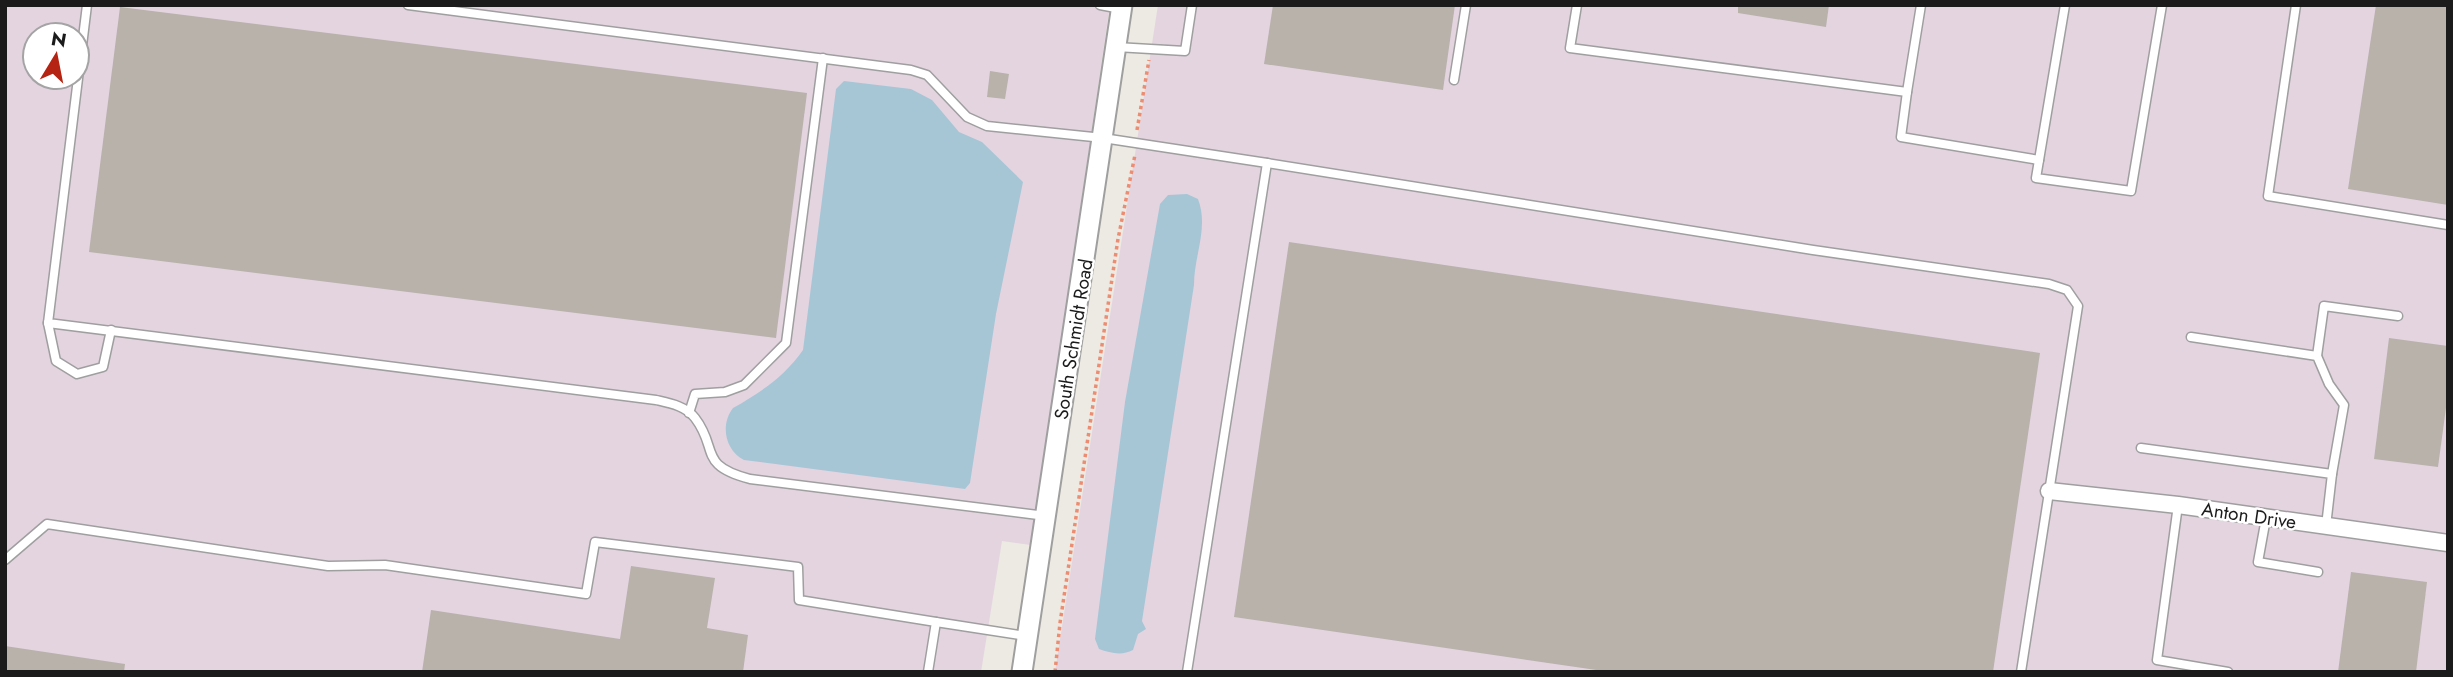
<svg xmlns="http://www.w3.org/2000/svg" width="2453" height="677" font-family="Jost,sans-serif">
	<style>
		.industrial { fill: #e4d4e0; fill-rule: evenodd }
		.water { fill: #a6c6d6 }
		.building { fill: #b8b2ab }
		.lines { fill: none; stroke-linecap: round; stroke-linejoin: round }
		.service-casing { stroke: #9f9f9f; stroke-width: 11 }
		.minor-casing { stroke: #9f9f9f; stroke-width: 19 }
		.tertiary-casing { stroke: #9f9f9f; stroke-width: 23 }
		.path { stroke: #ec8d73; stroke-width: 3.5; stroke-dasharray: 3.5 3.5; stroke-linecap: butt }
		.service { stroke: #fff; stroke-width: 8 }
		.minor { stroke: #fff; stroke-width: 16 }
		.tertiary { stroke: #fff; stroke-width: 19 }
		.labels { text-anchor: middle; stroke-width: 5; stroke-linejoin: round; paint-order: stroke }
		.street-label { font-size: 19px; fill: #1b1b1b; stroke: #fff }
	</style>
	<rect width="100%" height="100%" fill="#eceae2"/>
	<g class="industrial">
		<path d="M5 5H1110L1031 545 1002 541 981 672H5ZM35 35H77V77H35Z"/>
		<polygon points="1158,5 2448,5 2448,672 1055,672"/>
	</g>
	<g class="water">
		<path d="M844 81 911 89 932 100 959 132 982 142 1023 182 996 314 970 483 965 489 744 460C725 450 720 425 733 408 761 392 784 377 803 350L836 89Z"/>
		<path d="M1187 194 1198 199C1209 228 1194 255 1194 285L1142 621 1146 629 1138 634 1133 650C1122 656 1110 653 1099 649L1095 639 1125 402 1160 204 1168 195Z"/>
	</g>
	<g class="building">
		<polygon points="1273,5 1455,5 1443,90 1264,64"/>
		<polygon points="1738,5 1829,5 1826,27 1738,13"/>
		<polygon points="2376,5 2448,5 2448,205 2348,189"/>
		<polygon points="120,7 807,93 776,338 89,252"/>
		<polygon points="990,71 1009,74 1005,99 987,97"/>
		<polygon points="1289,242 2040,353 1993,672 1610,672 1234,617"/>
		<polygon points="2389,338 2448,346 2448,393 2438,467 2374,459"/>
		<polygon points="631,566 715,578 707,628 748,635 743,672 422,672 431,610 620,639"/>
		<polygon points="2351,572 2427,582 2416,672 2338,672"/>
		<polygon points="5,646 125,664 124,672 5,672"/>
	</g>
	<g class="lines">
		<defs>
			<g id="service">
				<path d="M87 5 48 323 656 400C669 403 686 406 695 418 719 449 697 465 750 479L1046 516"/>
				<polyline points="408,5 911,70 927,75 967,117 987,126 1103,138 1267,163 1187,672"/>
				<polyline points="1100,5 1121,9"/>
				<polyline points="1577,5 1570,48 1907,92 1921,5"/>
				<polyline points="2065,5 2036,178 2131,191 2162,5"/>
				<polyline points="2296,5 2268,196 2448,225"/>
				<polyline points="1116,47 1185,51 1192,5"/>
				<polyline points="1454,80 1466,5"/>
				<polyline points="1907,92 1901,137 2039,160"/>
				<polyline points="1267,163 1813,250 2049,284 2067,290 2078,306 2021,672"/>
				<polyline points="48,323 56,361 77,374 103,367 111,330"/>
				<polyline points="2191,337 2317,356 2329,384 2344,405 2332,474"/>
				<polyline points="2317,356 2324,306 2398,316"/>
				<polyline points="689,413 695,394 725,392 744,385 786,343 823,58"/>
				<polyline points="2141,448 2332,474 2326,526"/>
				<polyline points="2178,505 2157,660 2228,672"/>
				<polyline points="2266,518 2258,562 2318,572"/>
				<polyline points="5,560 47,524 328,566 385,565 586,594 595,542 798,567 799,600 936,622 928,672"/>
				<polyline points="936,622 1026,636"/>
			</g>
			<polyline id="minor" points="2049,491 2178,505 2448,543"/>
			<polyline id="tertiary" points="1022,672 1122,5"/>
		</defs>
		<use href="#service" class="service-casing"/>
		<use href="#minor" class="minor-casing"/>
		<use href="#tertiary" class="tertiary-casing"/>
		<g class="path">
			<polyline points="1137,130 1149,60"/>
			<polyline points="1055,672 1060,623 1118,239 1135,155"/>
		</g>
		<use href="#service" class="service"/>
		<use href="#minor" class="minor"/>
		<use href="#tertiary" class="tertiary"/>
	</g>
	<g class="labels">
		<g class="street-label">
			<text transform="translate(1073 339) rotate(-81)" y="7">South Schmidt Road</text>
			<text transform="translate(2249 515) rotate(8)" y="7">Anton Drive</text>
		</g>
	</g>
	<rect width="2453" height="677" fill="none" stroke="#1b1b1b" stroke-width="14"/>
	<g transform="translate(56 56) rotate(10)"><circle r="33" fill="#ffffff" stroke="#a4a4a4" stroke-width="2"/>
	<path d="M0-5L12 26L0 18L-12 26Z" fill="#b52412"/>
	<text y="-10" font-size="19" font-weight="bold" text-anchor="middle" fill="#1b1b1b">N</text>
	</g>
</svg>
